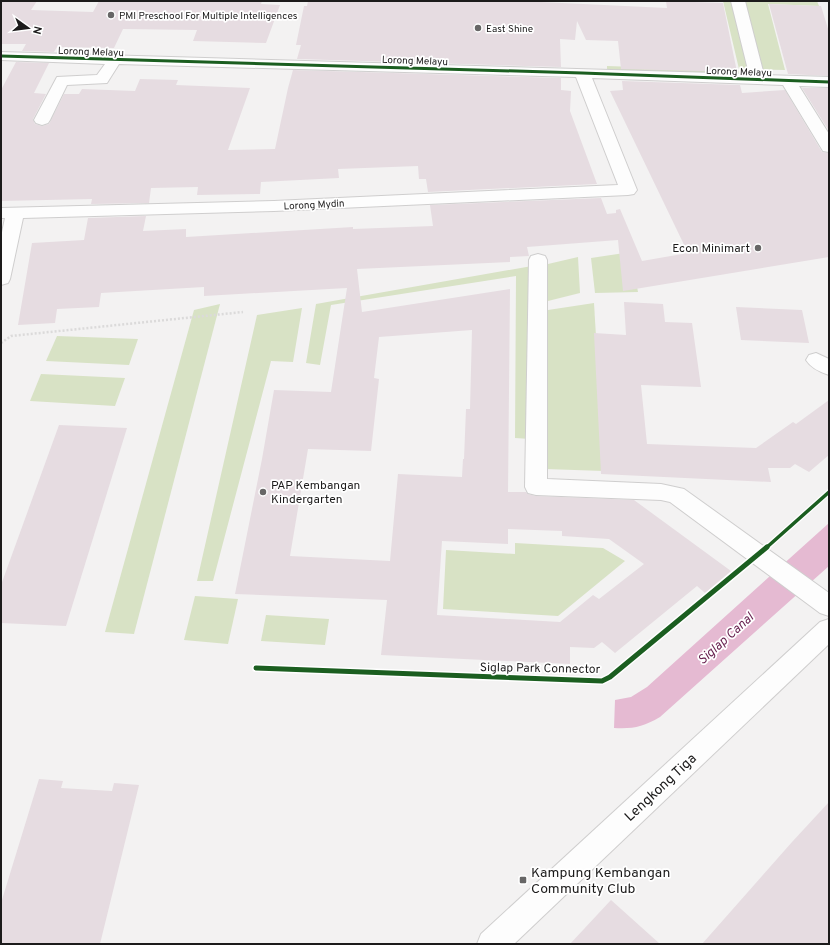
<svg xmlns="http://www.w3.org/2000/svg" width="830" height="945" font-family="Overpass,sans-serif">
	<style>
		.green { fill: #d8e2c5 }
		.water { fill: #e5bad2 }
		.building { fill: #e6dce1; fill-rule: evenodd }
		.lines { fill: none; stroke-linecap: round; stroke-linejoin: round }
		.minor-casing { stroke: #cfcece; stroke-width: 2 }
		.path-far1 { stroke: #dbdada; stroke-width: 2.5; stroke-dasharray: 2 2; stroke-linecap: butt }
		.path { stroke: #dbdada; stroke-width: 3; stroke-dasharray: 2.5 2.5; stroke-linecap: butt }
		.minor { fill: #fdfdfd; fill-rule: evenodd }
		.cycleway-far2-casing { stroke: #fff; stroke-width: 5 }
		.cycleway-far1-casing { stroke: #fff; stroke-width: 6 }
		.cycleway-casing { stroke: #fff; stroke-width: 8 }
		.cycleway-far2 { stroke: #1b5e20; stroke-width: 3 }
		.cycleway-far1 { stroke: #1b5e20; stroke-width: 3.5 }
		.cycleway { stroke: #1b5e20; stroke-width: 5 }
		.poi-dot { fill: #676666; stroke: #fff; stroke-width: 1.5 }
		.labels { text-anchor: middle; stroke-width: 3.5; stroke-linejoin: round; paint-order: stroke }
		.far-poi-label { font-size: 10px; fill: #1c1b1b; stroke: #fff; text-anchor: start }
		.far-street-label { font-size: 10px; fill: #1c1b1b; stroke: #fff }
		.poi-label { font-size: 12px; fill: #1c1b1b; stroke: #fff; text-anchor: end }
		.street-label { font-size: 12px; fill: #1c1b1b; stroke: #fff }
		.water-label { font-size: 13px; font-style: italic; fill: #682250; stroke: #fff }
		.near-street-label { font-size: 14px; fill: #1c1b1b; stroke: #fff }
		.near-poi-label { font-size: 14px; fill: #1c1b1b; stroke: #fff; text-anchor: start }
	</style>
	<rect width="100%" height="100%" fill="#f3f2f2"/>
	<g class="green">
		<polygon points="723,1 817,1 819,6 768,4 785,70 739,69"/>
		<polygon points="607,66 749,71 750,76 607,71"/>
		<polygon points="631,252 638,292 595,293 591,258"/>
		<polygon points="578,257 580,293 548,301 548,264"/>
		<polygon points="532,266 530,439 515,438 516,276 331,305 320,365 306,363 316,304"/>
		<polygon points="594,303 604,471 545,469 548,310"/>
		<polygon points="220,304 134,634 105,632 194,310"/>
		<polygon points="302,308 293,362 271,361 213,581 197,581 257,315"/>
		<polygon points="57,336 138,339 129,365 46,361"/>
		<polygon points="41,374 125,378 115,406 30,401"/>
		<polygon points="515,543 603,548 625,561 558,616 443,609 446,550 515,554"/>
		<polygon points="195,596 238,599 228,644 184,640"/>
		<polygon points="266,615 329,619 325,645 261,641"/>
	</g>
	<path class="water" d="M829 523V566L660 717C643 727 633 729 614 728L615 700 631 697 647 687Z"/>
	<g class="building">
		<polygon points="1,1 37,1 31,10 93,12 99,1 262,1 261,4 280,5 266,43 193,41 197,30 123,29 114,48 57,47 54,52 22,51 26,44 1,44"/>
		<polygon points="308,1 445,2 445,1 541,1 541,2 667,8 666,1 723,3 737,72 621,69 618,41 586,40 577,21 575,40 560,39 561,67 297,59 301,45 296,45 304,6 307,6"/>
		<polygon points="769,4 821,6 829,32 829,76 788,74"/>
		<polygon points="16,62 49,63 34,93 46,94 33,119 35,124 42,126 49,124 64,94 79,94 82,89 135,91 140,79 178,80 176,85 250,88 228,150 275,149 288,88 293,70 561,78 561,90 571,91 570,111 597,184 428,192 426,179 419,179 418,166 338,169 339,178 261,182 260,194 197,195 198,187 151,188 149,203 91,204 92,199 1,201 1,90"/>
		<path d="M622 81 740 85 742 93 785 90 822 152 829 153V257L623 291 618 240 527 247 529 256 510 257V262L357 269 362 312 510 289 508 492H526L528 494 536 496 634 500 731 571 705 593 697 586 615 653 602 642 594 648 570 647V664L381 655 387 600 235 594 262 459 274 390 331 392 347 288 204 296V287L101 293 99 307 57 309 55 323 18 325 32 243 84 240 88 218 146 216 143 231 186 229V237L353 227V229L433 226 430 205 601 198 607 214 616 213V210L620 209 642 261 688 253 610 91 623 90ZM472 330 470 409H466L464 459H463L462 477 398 474 390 561 290 556 308 449 371 451 379 379 374 378 379 337ZM508 529 562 531V536L609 539 644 564 599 599 593 595 560 622 437 615 442 541 508 544Z"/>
		<polygon points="802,88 829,88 829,131"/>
		<polygon points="624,302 663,304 665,322 692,323 701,387 641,385 647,444 756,448 793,422 796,424 829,400 829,455 809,472 795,464 790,468 768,468 771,482 601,474 594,333 626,335"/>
		<polygon points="736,307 802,310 809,343 741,340"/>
		<polygon points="59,425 127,428 66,626 1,623 1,585"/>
		<polygon points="39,779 63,781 61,788 112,791 114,783 139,785 100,944 1,944 1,903"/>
		<polygon points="829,802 829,944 702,944 792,842"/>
		<polygon points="611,900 660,944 570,944"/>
	</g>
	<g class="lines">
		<defs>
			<g id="minor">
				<polygon points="731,1 745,1 764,75 829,77 829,87 799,86 829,134 829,152 823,151 783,85 592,78 637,190 634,194 628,195 274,211 23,218 10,279 8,283 1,285 1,237 5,218 1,218 1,208 274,201 618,185 576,77 119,64 107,83 67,85 50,120 48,123 42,125 36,123 34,120 57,77 97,75 105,64 1,60 1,52 749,74"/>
				<polygon points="538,254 545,256 547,260 547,479 661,484 684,489 829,593 829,616 820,613 670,502 661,500 536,495 528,493 525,487 529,260 531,256"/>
				<path d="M816 353 829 359V375C820 372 811 368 806 360L809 355Z"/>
				<polygon points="829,619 829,644 514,944 477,944 481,934 820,622"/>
			</g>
		</defs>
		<use href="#minor" class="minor-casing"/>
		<polyline class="path-far1" points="1,343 11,336 243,312"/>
		<polyline class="path" points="256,668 602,681 610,677"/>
		<use href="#minor" class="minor"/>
		<defs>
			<polyline id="cycleway-far2" points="1,56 582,73 829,82"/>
			<polyline id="cycleway-far1" points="766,548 829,492"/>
			<polyline id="cycleway" points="256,668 602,681 610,677 767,547"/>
		</defs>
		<use href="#cycleway-far2" class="cycleway-far2-casing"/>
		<use href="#cycleway-far1" class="cycleway-far1-casing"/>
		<use href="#cycleway" class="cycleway-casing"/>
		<use href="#cycleway-far2" class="cycleway-far2"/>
		<use href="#cycleway-far1" class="cycleway-far1"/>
		<use href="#cycleway" class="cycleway"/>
	</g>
	<g class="poi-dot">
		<circle cx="111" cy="15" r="4"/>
		<circle cx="478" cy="28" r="4"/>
		<circle cx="758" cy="248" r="4"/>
		<circle cx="263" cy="492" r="4"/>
		<rect x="519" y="876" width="8" height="8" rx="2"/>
	</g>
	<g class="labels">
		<g class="far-poi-label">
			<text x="119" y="19">PMI Preschool For Multiple Intelligences</text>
			<text x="486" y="32">East Shine</text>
		</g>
		<g class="far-street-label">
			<text transform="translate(91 51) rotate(2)" y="4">Lorong Melayu</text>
			<text transform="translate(415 60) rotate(2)" y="4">Lorong Melayu</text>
			<text transform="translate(739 71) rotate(2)" y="4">Lorong Melayu</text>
			<text transform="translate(314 204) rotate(-3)" y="4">Lorong Mydin</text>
		</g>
		<g class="poi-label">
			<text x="750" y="252">Econ Minimart</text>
			<text x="271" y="489" text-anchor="start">PAP Kembangan<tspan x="271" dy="14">Kindergarten</tspan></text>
		</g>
		<g class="street-label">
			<text transform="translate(540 668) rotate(1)" y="4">Siglap Park Connector</text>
		</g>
		<g class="water-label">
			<text transform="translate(725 638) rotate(-42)" y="5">Siglap Canal</text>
		</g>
		<g class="near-street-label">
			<text transform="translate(660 787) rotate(-43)" y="5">Lengkong Tiga</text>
		</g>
		<g class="near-poi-label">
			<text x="531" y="877">Kampung Kembangan<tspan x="531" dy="16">Community Club</tspan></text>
		</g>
	</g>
	<rect width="830" height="945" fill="none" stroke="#1c1b1b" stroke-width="4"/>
	<g transform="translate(28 28) rotate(104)" stroke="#ffffff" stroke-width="3" paint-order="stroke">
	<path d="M0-3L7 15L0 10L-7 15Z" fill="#1c1b1b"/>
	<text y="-6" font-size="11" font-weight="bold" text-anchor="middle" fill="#1c1b1b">N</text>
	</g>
</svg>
